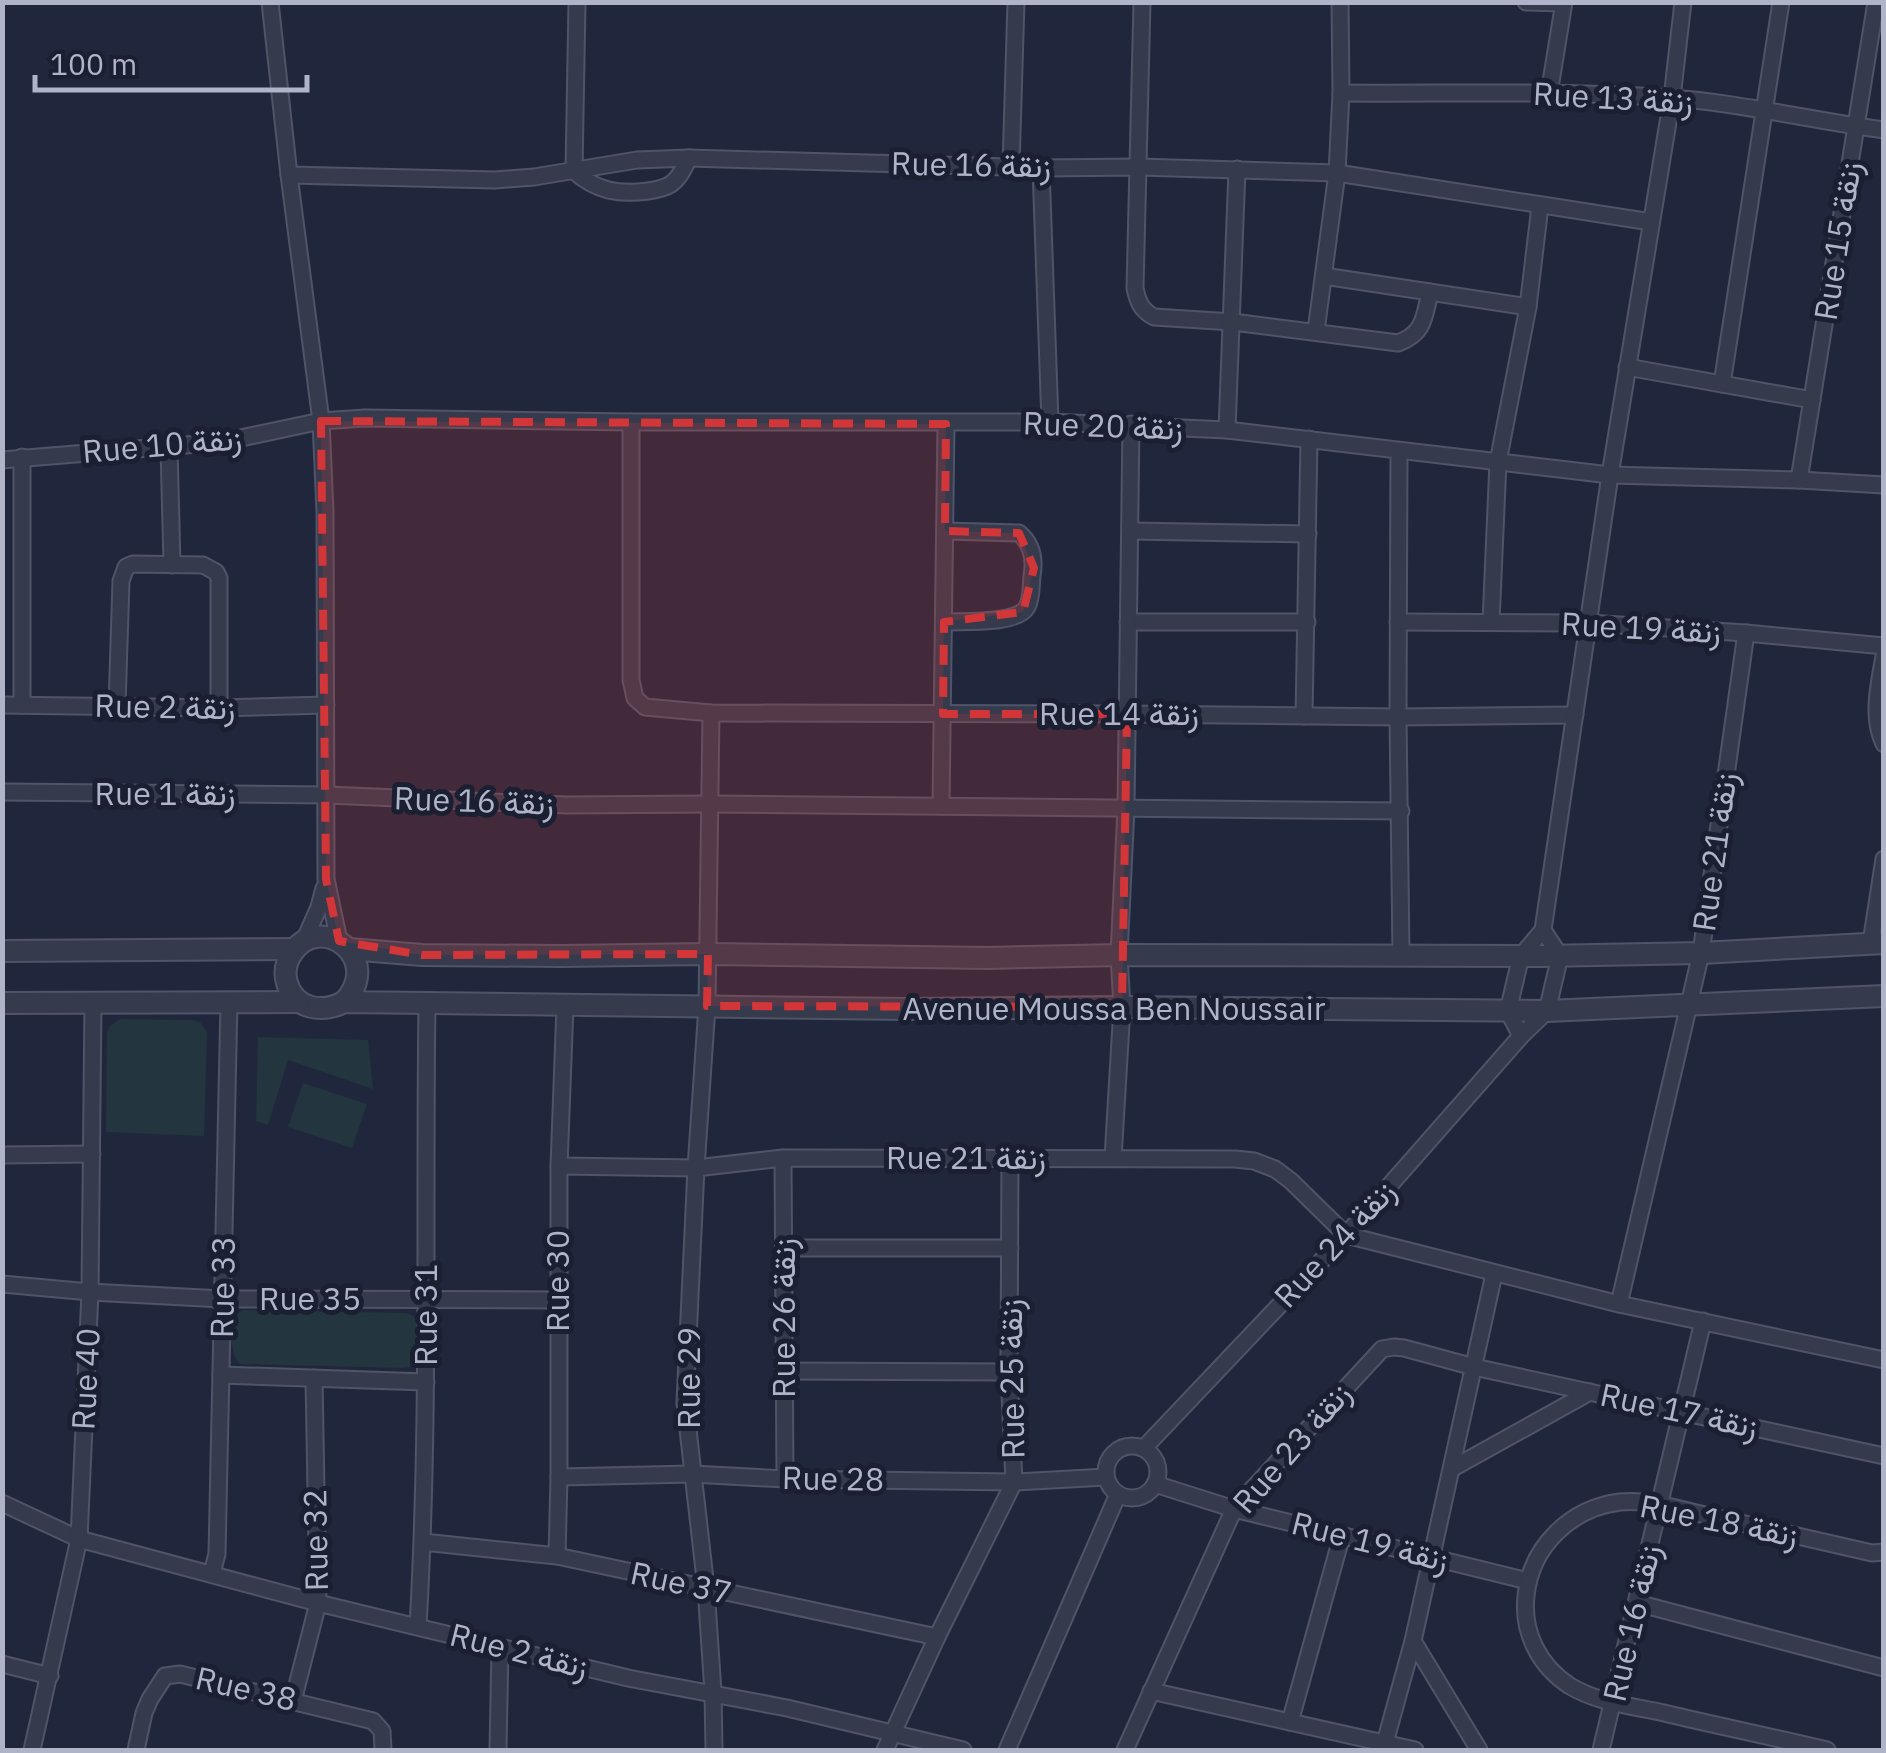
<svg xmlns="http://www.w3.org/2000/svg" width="1886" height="1753" font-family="'IBM Plex Sans',Vazirmatn,sans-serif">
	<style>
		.green { fill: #23353e }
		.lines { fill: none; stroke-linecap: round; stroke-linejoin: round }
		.minor-casing { stroke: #505468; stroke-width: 19 }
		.tertiary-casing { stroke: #505468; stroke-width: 24 }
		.minor { stroke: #353a4d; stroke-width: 15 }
		.tertiary { stroke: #353a4d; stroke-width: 20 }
		.marked { fill: #d23638; fill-opacity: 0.2; stroke: #d23638; stroke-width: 8; stroke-dasharray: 20 12; stroke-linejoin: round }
		.labels { text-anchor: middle; stroke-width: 10; stroke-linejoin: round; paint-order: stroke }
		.street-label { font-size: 32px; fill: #b0b4c9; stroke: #1a1f32 }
	</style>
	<rect width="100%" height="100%" fill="#20273d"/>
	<g class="green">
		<polygon points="120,1019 192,1020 200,1022 207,1032 204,1136 106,1132 107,1032 110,1026"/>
		<polygon points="258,1037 368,1040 373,1089 288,1060 268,1125 256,1121"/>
		<polygon points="303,1083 367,1104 352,1148 288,1127"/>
		<path d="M245 1310 406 1313 413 1316 417 1321 418 1355 410 1367 404 1368 240 1364C229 1352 230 1329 234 1314Z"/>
	</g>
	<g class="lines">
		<defs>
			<g id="minor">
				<polyline points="270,2 289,175 321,421 325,512 326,879 339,941"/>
				<path d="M577 2 574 171C596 191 619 195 648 191 655 190 665 188 671 184 680 178 684 167 689 158"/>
				<path d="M1142 2 1135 288C1138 302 1141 310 1154 317L1233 322 1398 343C1425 333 1424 317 1430 292"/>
				<polyline points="1526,2 1564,3"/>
				<path d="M1341 93C1450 94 1561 90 1671 98 1742 103 1813 121 1884 130"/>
				<polyline points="1549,94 1564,2"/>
				<polyline points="1011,166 1016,2"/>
				<polyline points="1041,168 1050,422"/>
				<polyline points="289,175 495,180 534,177 637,160 689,158 1041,168 1139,167 1337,173 1651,222"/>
				<polyline points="1324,276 1528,307"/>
				<polyline points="1316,331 1337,173 1341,93 1340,2"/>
				<polyline points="1627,367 1812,400"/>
				<polyline points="1722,384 1781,2"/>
				<polyline points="631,422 631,680 635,698 645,707 711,713 1127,714 1398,717 1575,715"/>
				<polyline points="1227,430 1237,169"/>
				<polyline points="169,447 172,565"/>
				<polyline points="1399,451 1398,717 1401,955"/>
				<polyline points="2,460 222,442 321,421 365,418 631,422 1050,422 1227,430 1610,475 1799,480 1884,485"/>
				<polyline points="1799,480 1876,2"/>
				<polyline points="1131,531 1308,534"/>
				<path d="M944 622C963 621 1017 625 1027 607 1032 598 1031 585 1032 576 1035 559 1032 544 1019 533L945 531"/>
				<polyline points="1128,622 1307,622"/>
				<polyline points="1398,622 1588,623 1746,633 1884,646"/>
				<polyline points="1491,622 1498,462 1528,307 1540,206"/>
				<path d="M1884 656C1879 685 1871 717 1884 744"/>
				<polyline points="2,705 219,708 326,705"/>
				<polyline points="22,705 22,457"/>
				<polyline points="117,706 121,581 126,567 133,564 203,565 216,572 219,578 219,708"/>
				<polyline points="711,713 707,1006 696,1168 685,1403 706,1588 713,1692 714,1750"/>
				<polyline points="1304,716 1309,439"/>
				<polyline points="2,792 327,795 566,805 711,804 1401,811"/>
				<polyline points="941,806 946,424"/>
				<polyline points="304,941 319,907 324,888"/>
				<polyline points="1871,943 1884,859"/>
				<polyline points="1521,1036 1508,1011 1521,956 1543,930 1610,475 1672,98 1683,2"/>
				<polyline points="2,1155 92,1154"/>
				<polyline points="783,1158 785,1479"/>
				<polyline points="1113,1158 1122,1007 1119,955 1126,808 1131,424"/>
				<polyline points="559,1166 696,1168 783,1158 1235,1159 1254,1161 1275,1169 1291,1181 1346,1235 1619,1304 1884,1360"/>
				<polyline points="783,1248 1010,1248"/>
				<polyline points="2,1284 90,1292 222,1299 558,1300"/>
				<polyline points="1619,1304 1701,953 1746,633"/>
				<polyline points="783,1371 1009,1372"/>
				<polyline points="221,1375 426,1382"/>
				<circle cx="1132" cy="1472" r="26"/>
				<polyline points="1144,1448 1346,1235 1521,1036 1547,1011 1560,956 1543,930"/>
				<polyline points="1453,1468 1590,1392"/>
				<polyline points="559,1477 692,1474 785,1479 1014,1482 1106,1477"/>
				<polyline points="1155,1484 1234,1509 1528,1581"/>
				<polyline points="2,1503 79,1539 318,1603 628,1678 787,1708 963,1750"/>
				<polyline points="423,1542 557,1556 937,1637"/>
				<polyline points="557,1556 559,1477 559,1166 565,1006"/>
				<polyline points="212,1573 217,1554 229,1001"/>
				<polyline points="1637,1603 1884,1668"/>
				<path d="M418 1626C430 1418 424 1211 427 1003"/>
				<polyline points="1413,1641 1479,1750"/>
				<polyline points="2,1664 50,1676"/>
				<polyline points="1151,1691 1415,1750"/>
				<polyline points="293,1701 318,1603 314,1378"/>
				<polyline points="1290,1722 1342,1535"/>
				<polyline points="32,1750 79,1539 90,1292 93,1002"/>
				<polyline points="136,1750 144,1713 150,1699 165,1676 180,1674 373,1721 382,1731 383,1750"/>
				<polyline points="498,1750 500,1648"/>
				<polyline points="885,1750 937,1637 1014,1482 1009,1372 1010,1158"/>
				<polyline points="1007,1750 1118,1494"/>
				<polyline points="1125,1750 1234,1509 1382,1349 1394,1347 1404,1348 1474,1367 1884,1456"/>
				<polyline points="1383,1750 1413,1641 1494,1274"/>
				<polyline points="1601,1750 1703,1321"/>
				<path d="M1827 1750C1773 1737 1718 1726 1664 1713 1633 1706 1598 1703 1570 1686 1539 1666 1522 1632 1526 1596 1531 1546 1571 1508 1620 1502 1650 1499 1681 1510 1710 1516 1764 1528 1818 1541 1872 1553L1884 1552"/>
			</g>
			<g id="tertiary">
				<polyline points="349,949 422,955 561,956 708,954 988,958 1119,955 1543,956 1701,953 1884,943"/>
				<polyline points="2,951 295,949"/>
				<path d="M344 1002C385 958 320 911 292 953 286 962 284 973 287 983 295 1010 323 1013 344 1002L909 1009 1122 1007 1547 1011 1884 996"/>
				<polyline points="2,1003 299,1002"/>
			</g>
		</defs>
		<use href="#minor" class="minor-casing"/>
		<use href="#tertiary" class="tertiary-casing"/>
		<use href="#minor" class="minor"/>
		<use href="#tertiary" class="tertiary"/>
	</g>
	<path class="marked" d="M321 421 946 424 945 531 1019 533 1034 568 1023 612 944 622 943 714H1127L1122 1007 707 1006 708 954 422 955 339 941 326 879Z"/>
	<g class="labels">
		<g class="street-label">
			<text transform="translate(1613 98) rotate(3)" y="11">Rue 13 زنقة</text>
			<text transform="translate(971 165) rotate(1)" y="11">Rue 16 زنقة</text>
			<text transform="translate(1838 241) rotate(-81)" y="11">Rue 15 زنقة</text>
			<text transform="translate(1103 426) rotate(2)" y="11">Rue 20 زنقة</text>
			<text transform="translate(162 445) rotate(-5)" y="11">Rue 10 زنقة</text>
			<text transform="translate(1641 628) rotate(3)" y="11">Rue 19 زنقة</text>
			<text transform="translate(165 707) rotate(1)" y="11">Rue 2 زنقة</text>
			<text x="1119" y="725">Rue 14 زنقة</text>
			<text x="165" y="805">Rue 1 زنقة</text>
			<text transform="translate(474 801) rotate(2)" y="11">Rue 16 زنقة</text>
			<text transform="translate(1715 852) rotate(-82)" y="11">Rue 21 زنقة</text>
			<text x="1114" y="1020">Avenue Moussa Ben Noussair</text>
			<text x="966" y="1169">Rue 21 زنقة</text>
			<text transform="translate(1335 1244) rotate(-47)" y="11">Rue 24 زنقة</text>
			<text transform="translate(558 1281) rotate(-90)" y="11">Rue 30</text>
			<text transform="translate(223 1287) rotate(-89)" y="11">Rue 33</text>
			<text x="310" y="1310">Rue 35</text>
			<text transform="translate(426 1315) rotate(-90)" y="11">Rue 31</text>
			<text transform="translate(784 1318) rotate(-90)" y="11">Rue 26 زنقة</text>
			<text transform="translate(689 1378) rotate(-90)" y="11">Rue 29</text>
			<text transform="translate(86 1379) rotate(-87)" y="11">Rue 40</text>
			<text transform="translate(1012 1379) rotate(-91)" y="11">Rue 25 زنقة</text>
			<text transform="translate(1679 1411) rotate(12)" y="11">Rue 17 زنقة</text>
			<text transform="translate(1292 1448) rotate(-49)" y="11">Rue 23 زنقة</text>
			<text transform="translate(833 1479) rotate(1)" y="11">Rue 28</text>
			<text transform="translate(1719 1521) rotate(11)" y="11">Rue 18 زنقة</text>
			<text transform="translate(316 1540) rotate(-91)" y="11">Rue 32</text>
			<text transform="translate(1370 1542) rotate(14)" y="11">Rue 19 زنقة</text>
			<text transform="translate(681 1583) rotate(12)" y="11">Rue 37</text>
			<text transform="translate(1632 1623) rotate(-77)" y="11">Rue 16 زنقة</text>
			<text transform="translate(519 1651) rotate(14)" y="11">Rue 2 زنقة</text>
			<text transform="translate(246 1689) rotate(13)" y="11">Rue 38</text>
		</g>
	</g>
	<rect width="1886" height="1753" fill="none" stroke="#b0b4c9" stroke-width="10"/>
	<path d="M35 75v15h272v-15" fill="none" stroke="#b0b4c9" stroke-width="5"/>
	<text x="50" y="75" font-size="30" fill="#b0b4c9" stroke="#1a1f32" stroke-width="8" paint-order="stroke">100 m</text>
</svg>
